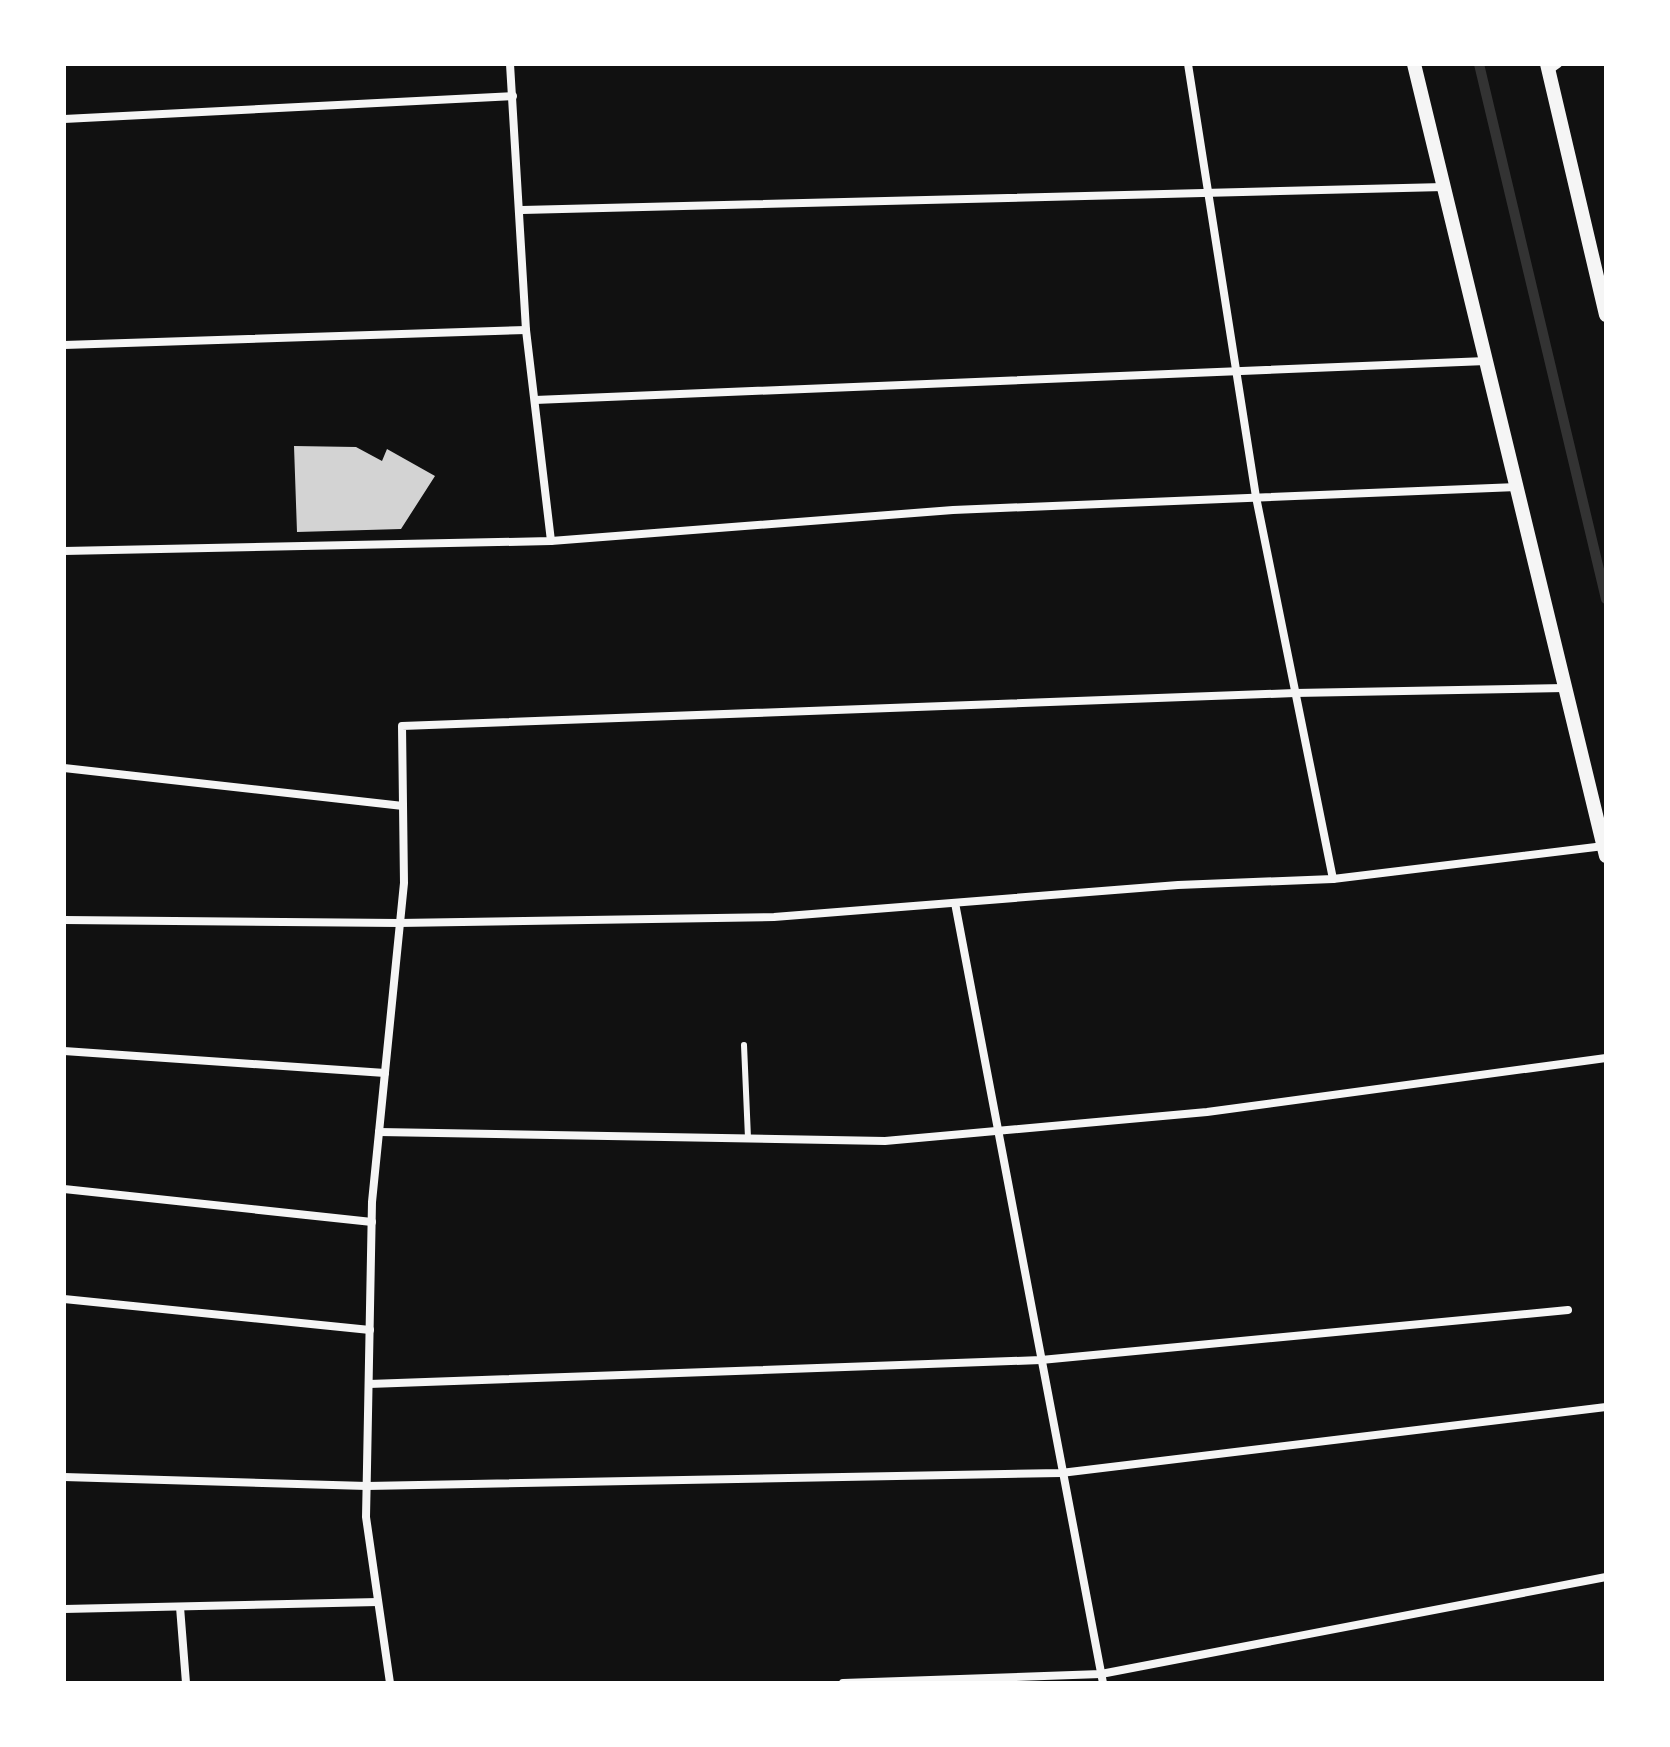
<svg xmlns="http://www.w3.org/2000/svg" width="1670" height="1747" font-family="Cabin,sans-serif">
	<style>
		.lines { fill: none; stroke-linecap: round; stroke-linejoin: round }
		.stream { stroke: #333; stroke-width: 10 }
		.building { fill: #d3d3d3 }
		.service { stroke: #f5f5f5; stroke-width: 6 }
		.minor { stroke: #f5f5f5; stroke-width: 8 }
		.tertiary { stroke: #f5f5f5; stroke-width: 14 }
	</style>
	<rect width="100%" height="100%" fill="#111"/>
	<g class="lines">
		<polyline class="stream" points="1479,64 1606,599"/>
	</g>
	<polygon class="building" points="294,446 356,447 382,461 387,449 435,476 401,529 297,532"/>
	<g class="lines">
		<polyline class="service" points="744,1045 748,1138"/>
		<g class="minor">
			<polyline points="510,64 526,330 551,541"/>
			<polyline points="1188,64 1256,497 1333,879"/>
			<polyline points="1548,71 1558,64"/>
			<polyline points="64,119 513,96"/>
			<polyline points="522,210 1444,187"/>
			<polyline points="64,345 526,330"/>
			<polyline points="535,400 1486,361"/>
			<polyline points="64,551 551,541 953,510 1517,487"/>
			<polyline points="64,768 403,806"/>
			<polyline points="955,903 1103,1683"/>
			<polyline points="64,920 399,923 774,917 1178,885 1333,879 1604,846"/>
			<polyline points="64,1051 385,1073"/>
			<polyline points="379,1132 885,1141 1207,1112 1606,1058"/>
			<polyline points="64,1189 372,1222"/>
			<polyline points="64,1299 370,1330"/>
			<polyline points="369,1384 1041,1360 1568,1310"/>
			<polyline points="64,1477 367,1486 1061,1473 1606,1407"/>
			<polyline points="180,1607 186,1683"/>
			<polyline points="64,1609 378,1602"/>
			<polyline points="390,1683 366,1517 367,1467 372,1202 404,883 402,726 1295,693 1565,688"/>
			<polyline points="843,1683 1101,1674 1606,1577"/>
		</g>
		<g class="tertiary">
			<polyline points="1414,64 1606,856"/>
			<polyline points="1547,64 1606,315"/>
		</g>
	</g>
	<rect width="1670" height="1747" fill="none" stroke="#ffffff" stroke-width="132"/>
</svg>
